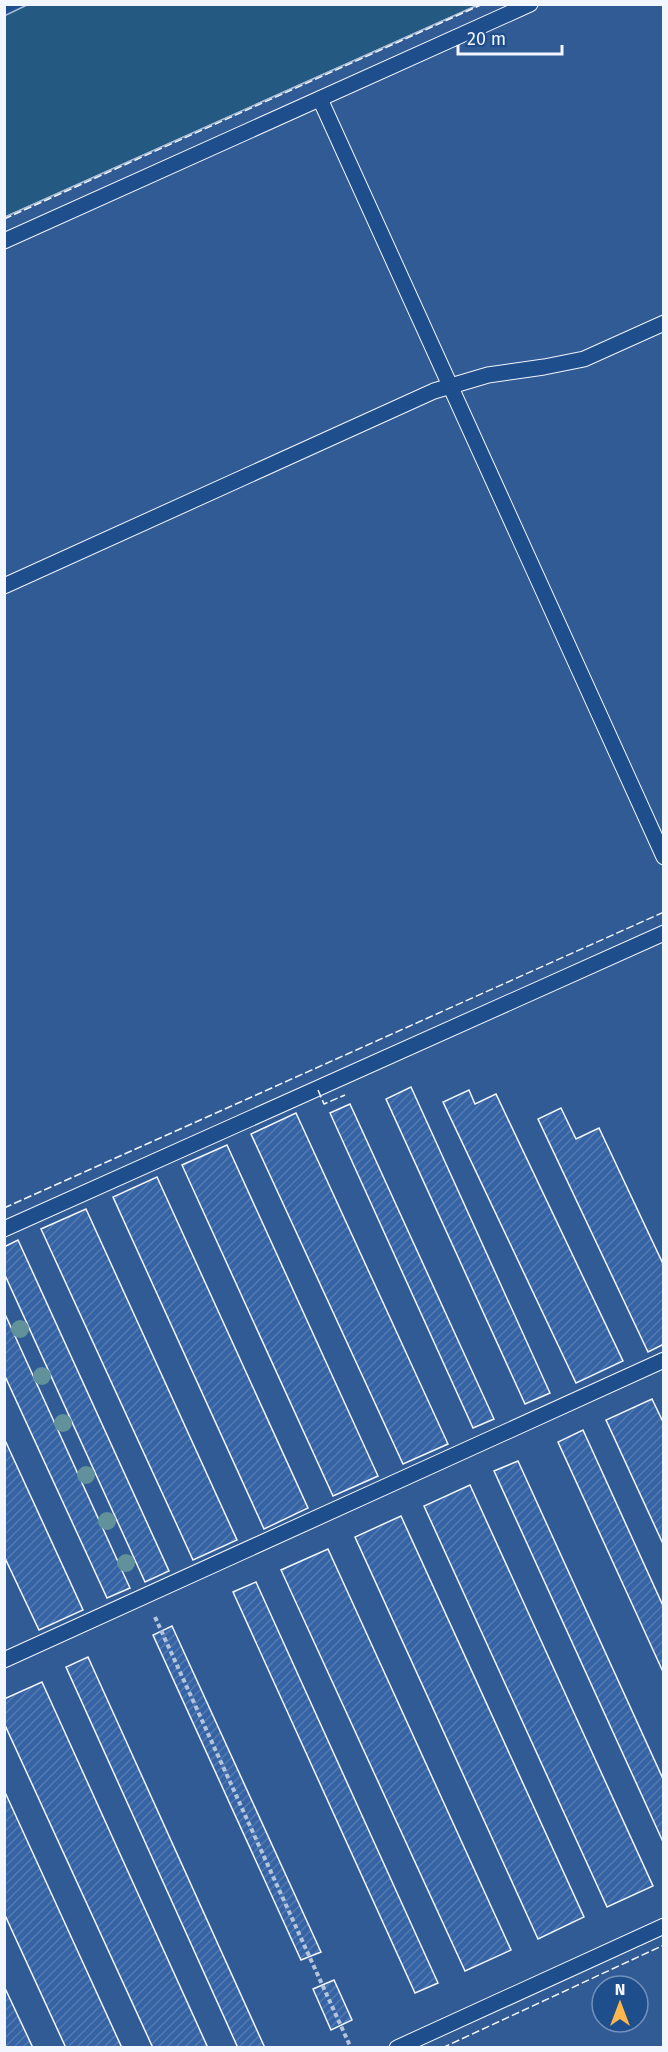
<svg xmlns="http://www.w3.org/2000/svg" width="668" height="2052" font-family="'Fira Sans',sans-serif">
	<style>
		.grass { fill: #245a82; stroke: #a8bbd7; stroke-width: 1.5 }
		.parking { fill: #305b95; stroke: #a8bbd7; stroke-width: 1.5; fill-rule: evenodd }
		.building { fill: url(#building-hatch); stroke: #f2f6ff; stroke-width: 1.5 }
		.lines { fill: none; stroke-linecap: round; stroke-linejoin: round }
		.service-casing { stroke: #f2f6ff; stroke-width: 17 }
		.path { stroke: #b3c4dc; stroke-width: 4; stroke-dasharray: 4.5 3; stroke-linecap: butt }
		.service { stroke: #1f4e8c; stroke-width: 15 }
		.fence { stroke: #f2f6ff; stroke-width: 1.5; stroke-dasharray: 8 3; stroke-linecap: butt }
		.tree { fill: #61919a }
	</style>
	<defs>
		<pattern id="building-hatch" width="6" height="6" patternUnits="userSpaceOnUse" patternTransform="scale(1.5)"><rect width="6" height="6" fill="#3563a3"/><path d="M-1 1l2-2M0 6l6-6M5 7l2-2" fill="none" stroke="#537ab1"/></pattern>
	</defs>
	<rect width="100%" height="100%" fill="#1f4e8c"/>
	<polygon class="grass" points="29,4 478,5 5,217 4,16"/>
	<path class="parking" d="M478 5H663V2047H5V217ZM602 1986H638V2022H602Z"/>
	<g class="building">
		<polygon points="411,1087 550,1393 525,1404 386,1099"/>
		<polygon points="469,1090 475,1104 496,1094 623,1361 576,1383 443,1102"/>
		<polygon points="350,1104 494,1419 473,1428 330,1113"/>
		<polygon points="561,1108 576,1139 599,1128 664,1266 664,1344 648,1352 538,1119"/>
		<polygon points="296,1113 448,1444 403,1464 251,1134"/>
		<polygon points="227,1145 378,1476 333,1496 182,1165"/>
		<polygon points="157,1177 308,1508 264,1529 113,1197"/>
		<polygon points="86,1209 237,1540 193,1560 41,1229"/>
		<polygon points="18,1240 169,1571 145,1582 4,1273 4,1247"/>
		<polygon points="4,1312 130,1588 107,1598 4,1374"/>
		<polygon points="652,1399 664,1424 664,1546 606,1420"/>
		<polygon points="583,1430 664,1608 664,1674 558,1442"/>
		<polygon points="4,1438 83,1610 39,1630 4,1556"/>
		<polygon points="518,1461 664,1781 664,1844 494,1471"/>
		<polygon points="470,1485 653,1886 607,1907 424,1506"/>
		<polygon points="401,1516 584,1917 538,1939 355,1537"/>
		<polygon points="328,1549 511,1950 465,1971 281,1570"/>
		<polygon points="256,1582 438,1983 415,1993 233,1592"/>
		<polygon points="172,1626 321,1952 301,1960 153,1635"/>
		<polygon points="88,1657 265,2048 238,2048 66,1667"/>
		<polygon points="42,1682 208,2048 153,2048 4,1723 4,1699"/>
		<polygon points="4,1790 122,2048 66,2048 4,1913"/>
		<polygon points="334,1980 352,2020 331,2030 313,1989"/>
		<polygon points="4,1986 33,2048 4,2048"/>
	</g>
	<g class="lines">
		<defs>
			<g id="service">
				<polyline points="320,99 664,857"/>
				<polyline points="4,241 530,4"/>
				<polyline points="4,586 434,391 488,375 544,367 584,359 664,323"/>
				<polyline points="4,1229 664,933"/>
				<polyline points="4,1660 664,1360"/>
				<polyline points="397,2048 664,1926"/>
			</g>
		</defs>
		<use href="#service" class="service-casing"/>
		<polyline class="path" points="155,1617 351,2048"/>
		<use href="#service" class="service"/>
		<g class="fence">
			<polyline points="4,219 483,4"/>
			<polyline points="318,1090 324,1104 345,1095"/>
			<polyline points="4,1208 664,912"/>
			<polyline points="442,2048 664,1945"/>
		</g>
	</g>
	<g class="tree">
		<circle cx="20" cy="1329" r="9"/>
		<circle cx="42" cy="1376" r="9"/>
		<circle cx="63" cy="1423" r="9"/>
		<circle cx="86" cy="1475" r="9"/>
		<circle cx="107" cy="1521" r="9"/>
		<circle cx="126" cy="1563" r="9"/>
	</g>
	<rect width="668" height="2052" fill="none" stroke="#f2f6ff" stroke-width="12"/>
	<g transform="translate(620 2004)"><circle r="28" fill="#1f4e8c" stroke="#7391ba" stroke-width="1.5"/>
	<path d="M0-4.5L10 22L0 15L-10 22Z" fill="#ffb74d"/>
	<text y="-9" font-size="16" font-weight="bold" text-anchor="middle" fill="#f2f6ff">N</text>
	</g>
	<path d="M458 45v9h104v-9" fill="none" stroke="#f2f6ff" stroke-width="3"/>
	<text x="467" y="45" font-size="18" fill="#f2f6ff" stroke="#1f4e8c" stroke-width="4.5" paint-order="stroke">20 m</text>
</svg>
